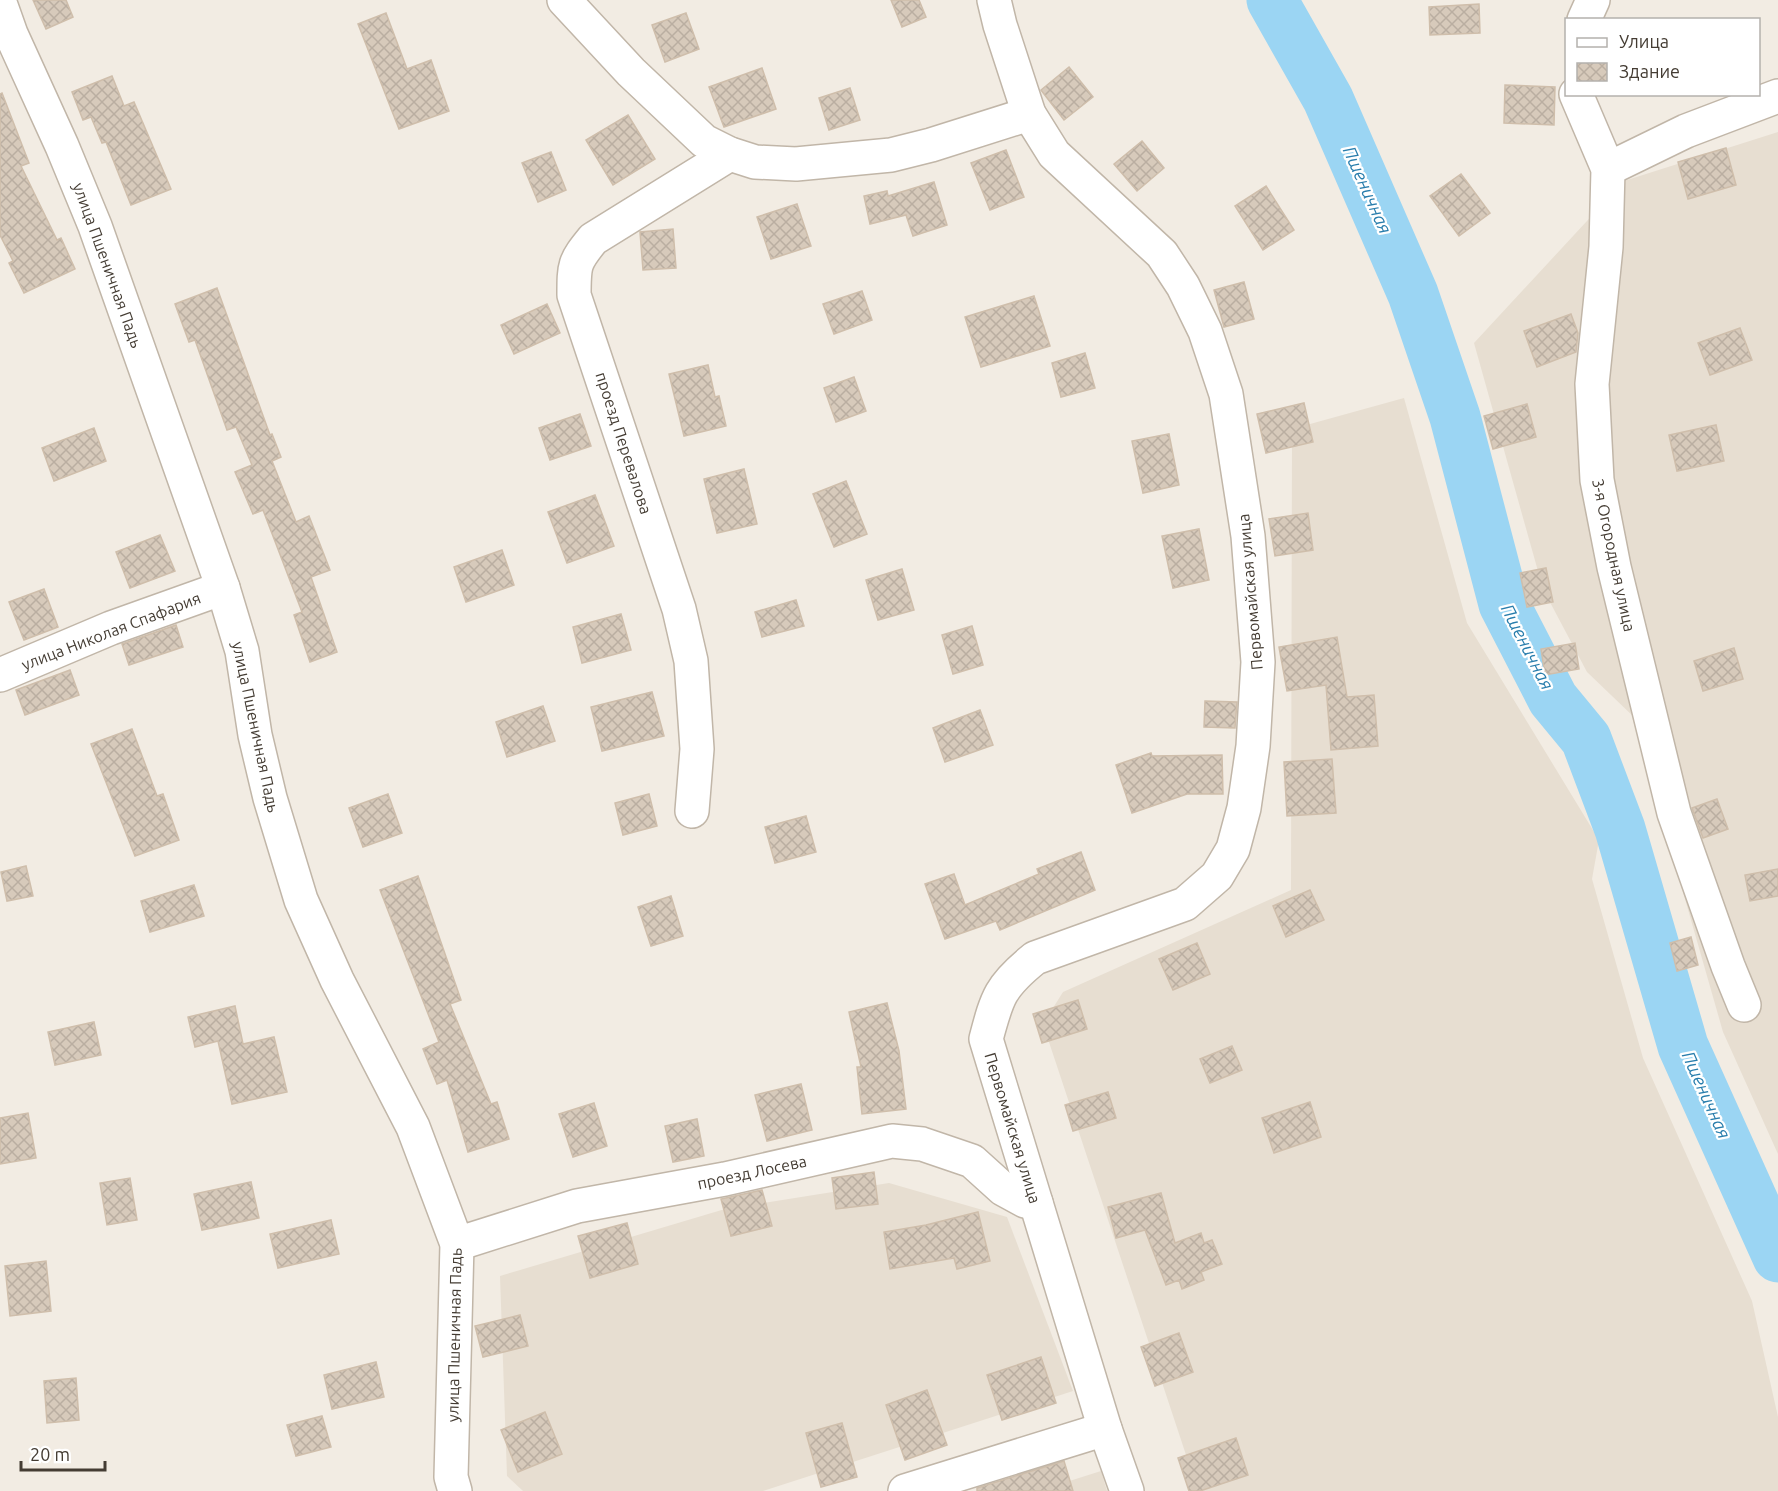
<svg xmlns="http://www.w3.org/2000/svg" width="1778" height="1491" font-family="Ubuntu,sans-serif">
	<style>
		.residential { fill: #e7ded1 }
		.lines { fill: none; stroke-linecap: round; stroke-linejoin: round }
		.river { stroke: #9bd5f3; stroke-width: 51 }
		.building { fill: url(#building-cross-hatch); stroke: #cfbeab; stroke-width: 1.5 }
		.minor-casing { stroke: #c1b6a8; stroke-width: 36 }
		.minor { stroke: #fff; stroke-width: 33 }
		.labels { text-anchor: middle; stroke-width: 4.5; stroke-linejoin: round; paint-order: stroke }
		.street-label { font-size: 16px; fill: #443c33; stroke: #fff }
		.water-label { font-size: 18px; font-style: italic; fill: #287dac; stroke: #fff }
	</style>
	<defs>
		<pattern id="building-cross-hatch" width="8" height="8" patternUnits="userSpaceOnUse" patternTransform="scale(1.5)"><rect width="8" height="8" fill="#d7cabb"/><path d="M0 0l8 8M0 8l8-8" fill="none" stroke="#baaea1"/></pattern>
	</defs>
	<rect width="100%" height="100%" fill="#f2ece3"/>
	<g class="residential">
		<polygon points="1778,132 1778,1154 1723,1032 1677,871 1683,824 1636,719 1587,672 1543,589 1474,343 1624,181"/>
		<polygon points="1404,398 1467,623 1599,840 1592,879 1643,1058 1752,1301 1778,1417 1778,1491 1198,1491 1043,1024 1063,992 1291,890 1292,429"/>
		<polygon points="889,1183 1007,1217 1073,1391 763,1491 523,1491 507,1476 500,1276 725,1209"/>
		<polygon points="1101,1471 1107,1491 1038,1491"/>
	</g>
	<g class="lines">
		<polyline class="river" points="1272,0 1328,99 1413,294 1455,417 1504,604 1553,699 1586,739 1620,829 1683,1046 1778,1257"/>
	</g>
	<g class="building">
		<polygon points="33,0 66,0 73,17 46,29"/>
		<polygon points="891,0 919,0 926,17 902,27"/>
		<polygon points="1479,4 1480,33 1430,35 1429,7"/>
		<polygon points="386,13 407,69 431,60 449,111 399,129 358,24"/>
		<polygon points="686,13 699,49 665,62 652,25"/>
		<polygon points="1069,67 1093,97 1064,120 1041,90"/>
		<polygon points="762,68 776,109 724,127 709,87"/>
		<polygon points="112,76 124,106 134,102 171,189 131,205 106,142 102,143 91,117 83,120 72,92"/>
		<polygon points="1505,85 1555,87 1554,125 1504,123"/>
		<polygon points="850,88 860,120 829,130 819,98"/>
		<polygon points="2,93 29,163 21,166 57,240 61,238 75,269 24,293 9,263 13,261 0,235 0,94"/>
		<polygon points="628,115 655,159 613,185 586,140"/>
		<polygon points="1142,141 1164,168 1137,191 1114,164"/>
		<polygon points="1726,148 1736,185 1688,199 1678,162"/>
		<polygon points="1006,150 1024,197 990,210 971,163"/>
		<polygon points="551,152 566,190 538,202 522,163"/>
		<polygon points="1461,174 1490,213 1459,236 1430,196"/>
		<polygon points="934,182 947,225 913,236 906,215 870,224 864,196 887,191 888,196"/>
		<polygon points="1266,186 1294,230 1263,250 1235,206"/>
		<polygon points="797,204 811,246 771,259 757,217"/>
		<polygon points="673,229 676,268 643,270 640,232"/>
		<polygon points="1244,282 1254,319 1224,327 1214,290"/>
		<polygon points="217,288 270,435 272,434 281,457 272,461 296,522 309,516 330,570 311,577 337,652 310,662 294,615 302,612 263,510 253,514 235,472 252,465 236,427 227,430 195,340 189,342 175,304"/>
		<polygon points="862,291 872,320 834,334 823,304"/>
		<polygon points="1034,296 1050,346 981,367 965,317"/>
		<polygon points="547,304 560,333 514,354 501,325"/>
		<polygon points="1571,314 1578,333 1576,352 1537,367 1524,331"/>
		<polygon points="1740,328 1752,360 1710,375 1698,343"/>
		<polygon points="1085,353 1095,388 1061,397 1052,363"/>
		<polygon points="708,365 715,397 719,396 726,426 684,436 669,374"/>
		<polygon points="854,377 866,411 836,422 824,388"/>
		<polygon points="1304,403 1313,442 1266,453 1257,414"/>
		<polygon points="1527,404 1536,437 1493,449 1484,416"/>
		<polygon points="580,414 591,446 550,460 539,428"/>
		<polygon points="1716,425 1724,461 1677,471 1669,435"/>
		<polygon points="94,428 106,461 54,481 42,448"/>
		<polygon points="1169,434 1179,485 1143,493 1132,441"/>
		<polygon points="744,469 757,524 717,533 704,479"/>
		<polygon points="846,481 867,534 834,547 813,494"/>
		<polygon points="595,495 614,546 567,563 548,512"/>
		<polygon points="1308,513 1313,550 1275,556 1269,519"/>
		<polygon points="1199,529 1209,580 1173,588 1162,536"/>
		<polygon points="160,535 175,571 130,588 116,552"/>
		<polygon points="502,550 514,585 466,602 454,567"/>
		<polygon points="1546,568 1553,602 1527,607 1520,573"/>
		<polygon points="902,569 914,610 878,620 866,580"/>
		<polygon points="44,589 58,627 24,640 9,602"/>
		<polygon points="796,600 804,626 762,637 755,612"/>
		<polygon points="621,614 631,650 582,663 573,627"/>
		<polygon points="176,625 183,647 129,665 122,644"/>
		<polygon points="972,626 983,665 953,674 942,635"/>
		<polygon points="1337,637 1347,697 1374,695 1378,746 1331,750 1326,685 1287,691 1279,647"/>
		<polygon points="1575,643 1579,669 1545,675 1541,649"/>
		<polygon points="1734,648 1743,679 1703,691 1694,661"/>
		<polygon points="70,670 79,695 25,715 16,690"/>
		<polygon points="652,692 664,736 602,751 591,707"/>
		<polygon points="1205,701 1237,702 1235,728 1204,727"/>
		<polygon points="543,706 555,741 507,757 496,722"/>
		<polygon points="980,710 993,745 945,762 933,728"/>
		<polygon points="132,729 157,796 163,794 179,840 135,856 91,744"/>
		<polygon points="1151,753 1152,756 1222,755 1223,794 1187,794 1132,813 1116,765"/>
		<polygon points="1332,759 1336,813 1287,816 1284,762"/>
		<polygon points="388,794 402,833 363,847 349,808"/>
		<polygon points="649,794 657,826 623,835 615,803"/>
		<polygon points="1717,799 1728,829 1703,838 1692,808"/>
		<polygon points="806,816 816,852 775,863 765,827"/>
		<polygon points="1081,852 1095,890 1000,930 996,921 945,939 925,884 954,874 965,905 1039,874 1037,869"/>
		<polygon points="26,866 33,896 7,901 1,872"/>
		<polygon points="1778,869 1778,896 1750,901 1745,875"/>
		<polygon points="418,876 461,1000 450,1004 491,1104 497,1102 509,1139 468,1152 447,1080 437,1084 423,1049 439,1042 380,890"/>
		<polygon points="194,885 204,916 150,932 141,901"/>
		<polygon points="1310,890 1324,920 1286,937 1273,906"/>
		<polygon points="671,896 683,936 651,946 638,907"/>
		<polygon points="1691,937 1698,965 1677,971 1670,943"/>
		<polygon points="1197,943 1210,974 1173,990 1159,959"/>
		<polygon points="1078,1000 1087,1029 1042,1043 1033,1014"/>
		<polygon points="887,1003 899,1051 906,1109 862,1114 857,1067 861,1067 849,1012"/>
		<polygon points="235,1006 243,1044 274,1037 287,1092 232,1104 218,1041 195,1047 188,1017"/>
		<polygon points="94,1022 101,1055 55,1065 48,1032"/>
		<polygon points="1232,1046 1242,1070 1210,1083 1200,1059"/>
		<polygon points="801,1084 812,1130 767,1141 755,1095"/>
		<polygon points="1108,1092 1116,1118 1073,1131 1065,1105"/>
		<polygon points="1310,1102 1321,1137 1274,1153 1262,1118"/>
		<polygon points="594,1103 607,1146 573,1157 559,1114"/>
		<polygon points="28,1113 36,1158 0,1164 0,1118"/>
		<polygon points="697,1119 704,1156 673,1162 665,1126"/>
		<polygon points="874,1172 878,1204 836,1209 832,1178"/>
		<polygon points="130,1178 137,1220 107,1225 100,1183"/>
		<polygon points="251,1182 259,1218 202,1230 194,1194"/>
		<polygon points="762,1190 772,1226 731,1236 721,1199"/>
		<polygon points="1161,1193 1175,1243 1201,1233 1204,1243 1212,1240 1222,1264 1201,1272 1204,1280 1182,1289 1179,1280 1166,1285 1145,1230 1116,1238 1108,1207"/>
		<polygon points="978,1212 990,1261 957,1269 954,1258 890,1269 884,1232 926,1225"/>
		<polygon points="331,1220 339,1254 278,1268 270,1234"/>
		<polygon points="627,1223 638,1264 590,1278 578,1236"/>
		<polygon points="46,1261 51,1311 10,1316 5,1266"/>
		<polygon points="520,1315 528,1346 483,1357 475,1326"/>
		<polygon points="1179,1333 1193,1372 1155,1386 1141,1347"/>
		<polygon points="1041,1357 1056,1403 1002,1420 987,1375"/>
		<polygon points="376,1362 384,1397 332,1409 324,1375"/>
		<polygon points="76,1378 79,1420 47,1423 44,1381"/>
		<polygon points="927,1390 947,1445 905,1460 886,1405"/>
		<polygon points="545,1412 562,1454 518,1472 501,1430"/>
		<polygon points="322,1416 331,1447 296,1456 287,1425"/>
		<polygon points="842,1423 857,1477 821,1487 806,1433"/>
		<polygon points="1236,1438 1248,1475 1200,1491 1189,1491 1178,1458"/>
		<polygon points="1064,1461 1073,1491 977,1491 977,1488"/>
	</g>
	<g class="lines">
		<defs>
			<g id="minor">
				<polyline points="564,0 631,72 704,141 730,154 755,162 796,164 891,155 931,145 1029,114"/>
				<path d="M994 0 1000 25 1029 114 1054 154 1162 254 1183 286 1205 331 1226 394 1248 536 1258 662 1253 746 1244 808 1233 849 1217 876 1185 904 1035 958C1000 986 997 997 986 1039L1105 1429 1127 1491"/>
				<polyline points="0,3 11,34 62,146 95,226 223,588 242,651 255,735 270,798 301,900 337,980 413,1127 457,1244 451,1477 455,1491"/>
				<polyline points="1584,20 1593,0"/>
				<polyline points="1576,94 1608,169 1606,247 1592,384 1597,480 1614,567 1674,813 1728,966 1744,1005"/>
				<polyline points="1608,169 1686,131 1778,96"/>
				<polyline points="0,675 111,628 223,588"/>
				<path d="M692 811 697 749 691 661 679 609 574 295C574 265 574 262 593 239L730 154"/>
				<polyline points="457,1244 577,1206 725,1179 892,1141 922,1144 972,1161 1003,1189 1025,1201 1036,1203"/>
				<polyline points="905,1491 1105,1429"/>
			</g>
		</defs>
		<use href="#minor" class="minor-casing"/>
		<use href="#minor" class="minor"/>
	</g>
	<g class="labels">
		<g class="street-label">
			<text transform="translate(108 265) rotate(70)" y="6">улица Пшеничная Падь</text>
			<text transform="translate(624 443) rotate(72)" y="6">проезд Перевалова</text>
			<text transform="translate(1614 555) rotate(78)" y="6">3-я Огородная улица</text>
			<text transform="translate(1250 592) rotate(-95)" y="6">Первомайская улица</text>
			<text transform="translate(111 631) rotate(-21)" y="6">улица Николая Спафария</text>
			<text transform="translate(256 727) rotate(78)" y="6">улица Пшеничная Падь</text>
			<text transform="translate(1013 1128) rotate(73)" y="6">Первомайская улица</text>
			<text transform="translate(752 1172) rotate(-12)" y="6">проезд Лосева</text>
			<text transform="translate(454 1335) rotate(-89)" y="6">улица Пшеничная Падь</text>
		</g>
		<g class="water-label">
			<text transform="translate(1367 190) rotate(66)" y="6">Пшеничная</text>
			<text transform="translate(1527 647) rotate(63)" y="6">Пшеничная</text>
			<text transform="translate(1706 1095) rotate(66)" y="6">Пшеничная</text>
		</g>
	</g>
	<rect x="1565" y="18" width="195" height="78" fill="#ffffff" stroke="#b4b1ad" stroke-width="1.5"/>
	<rect x="1577" y="38" width="30" height="9" fill="#ffffff" stroke="#b4b1ad" stroke-width="1.5"/>
	<text x="1619" y="48" font-size="18" fill="#443c33">Улица</text>
	<rect x="1577" y="63" width="30" height="18" fill="url(#building-cross-hatch)" stroke="#b4b1ad" stroke-width="1.5"/>
	<text x="1619" y="78" font-size="18" fill="#443c33">Здание</text>
	<path d="M21 1461v9h84v-9" fill="none" stroke="#443c33" stroke-width="3"/>
	<text x="30" y="1461" font-size="18" fill="#443c33" stroke="#ffffff" stroke-width="4.5" paint-order="stroke">20 m</text>
</svg>
